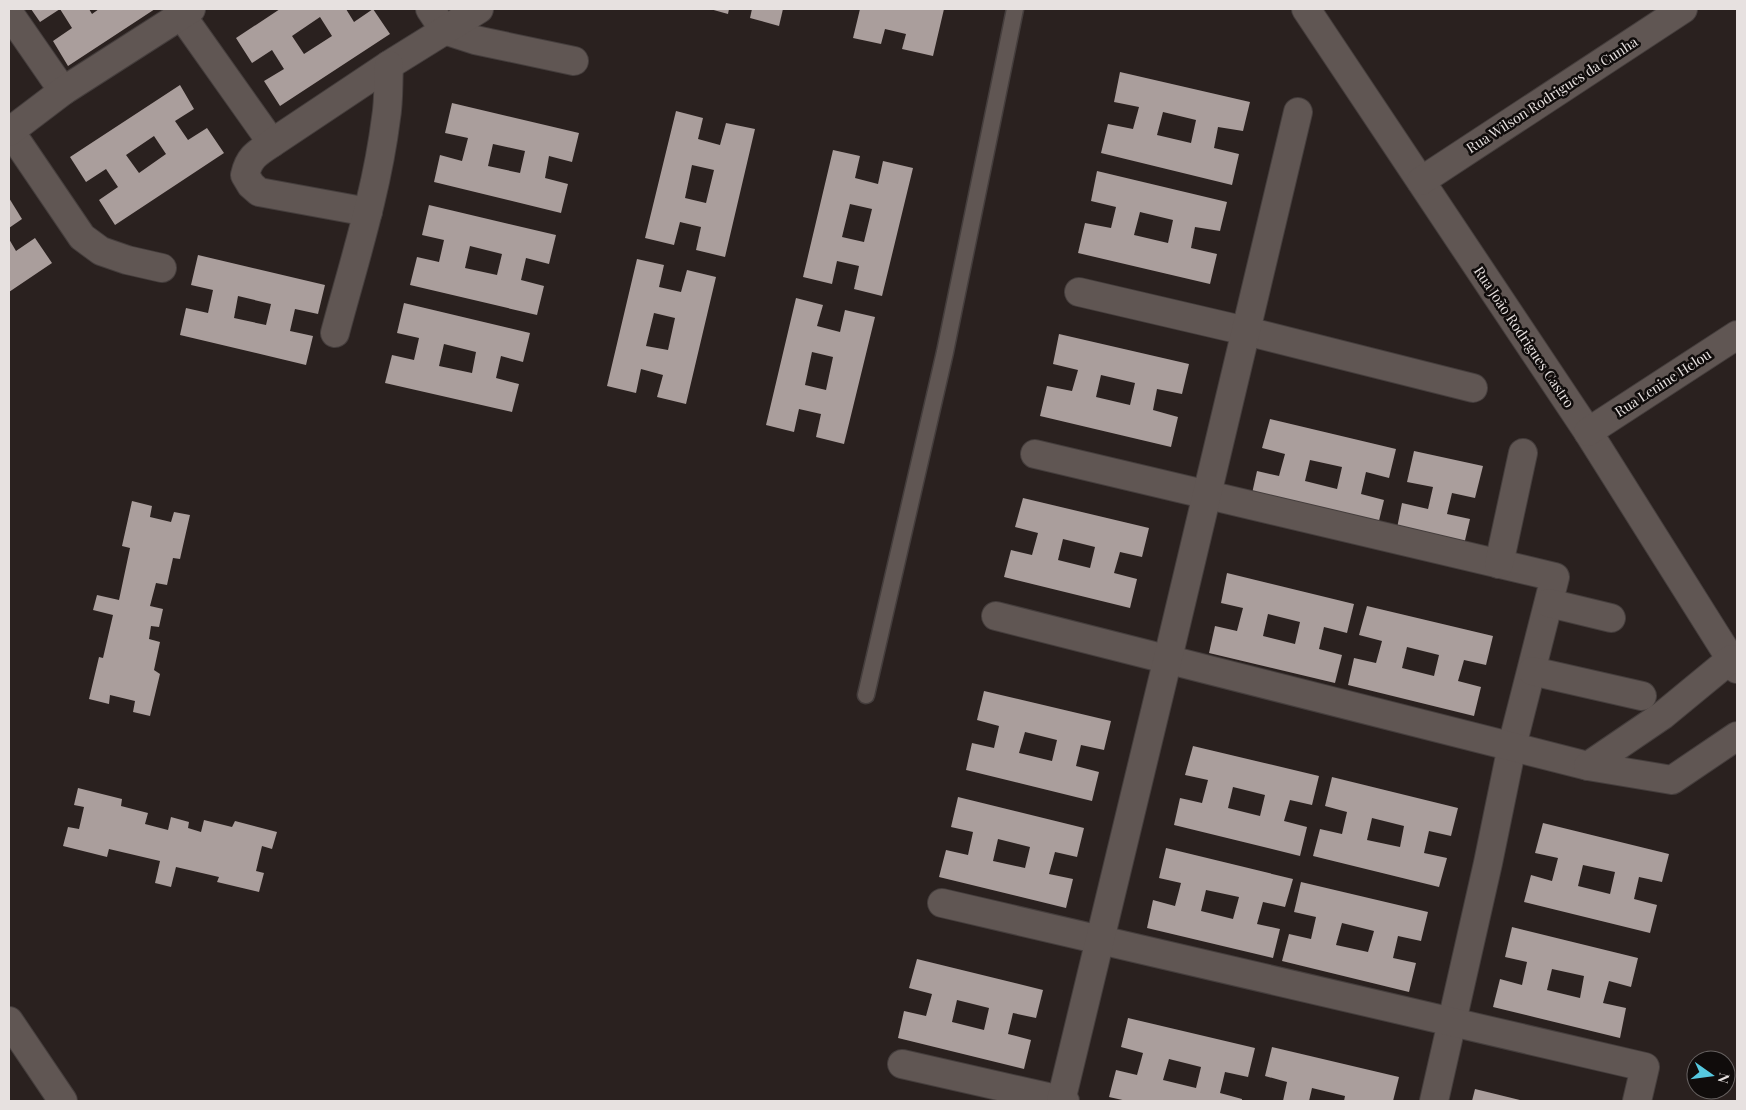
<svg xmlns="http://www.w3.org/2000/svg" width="1746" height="1110" font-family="'Playfair Display',serif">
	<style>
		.building { fill: #aa9e9c; fill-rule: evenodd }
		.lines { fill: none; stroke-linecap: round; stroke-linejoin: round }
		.service-casing { stroke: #453e3d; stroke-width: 19 }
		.minor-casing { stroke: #453e3d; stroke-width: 30 }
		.tertiary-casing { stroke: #453e3d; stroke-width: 30 }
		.service { stroke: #605653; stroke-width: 16 }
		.minor { stroke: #605653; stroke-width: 28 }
		.tertiary { stroke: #605653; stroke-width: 28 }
		.labels { text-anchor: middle; stroke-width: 5; stroke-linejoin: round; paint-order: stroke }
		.street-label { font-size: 14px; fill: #e7e1e0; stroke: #100c0b }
	</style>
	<rect width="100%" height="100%" fill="#2a211f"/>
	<g class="building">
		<polygon points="31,9 89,9 92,14 99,9 155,9 68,66 53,41 72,28 60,9 40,22"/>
		<path d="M280 9H346L354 22 373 9 390 34 280 106 264 81 284 69 272 50 252 63 236 38ZM320 17 332 36 304 54 292 36Z"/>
		<polygon points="710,9 729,9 728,14"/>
		<polygon points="752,9 783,9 779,26 750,18"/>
		<polygon points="860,9 944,9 933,56 902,49 906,34 885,29 881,44 853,38"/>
		<path d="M1120 72 1250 102 1243 131 1218 127 1214 148 1239 154 1232 185 1101 153 1108 124 1133 129 1139 107 1114 102ZM1163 112 1196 120 1191 143 1157 135Z"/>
		<path d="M180 85 194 109 175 121 188 140 207 128 224 153 115 225 99 200 118 187 106 169 86 182 70 157ZM154 136 166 154 139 173 126 155Z"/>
		<path d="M452 103 579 133 572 162 549 156 545 178 568 184 561 213 434 182 440 155 462 161 468 138 445 133ZM493 144 525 151 520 173 488 166Z"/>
		<path d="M676 111 703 118 698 139 720 145 726 123 755 129 725 257 696 250 701 227 680 222 674 245 645 238ZM692 165 714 170 706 203 685 198Z"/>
		<path d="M833 150 860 156 855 178 878 184 883 161 913 168 882 296 854 289 859 266 837 261 832 284 803 277ZM850 204 872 209 864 242 842 237Z"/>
		<path d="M1097 171 1227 202 1220 231 1195 227 1191 248 1217 254 1210 284 1078 253 1085 223 1111 228 1116 207 1091 201ZM1140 212 1173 220 1168 243 1134 235Z"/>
		<polygon points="9,198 22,219 9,228"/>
		<path d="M429 205 556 235 549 264 526 258 521 280 544 286 537 315 410 285 417 257 439 262 444 240 422 235ZM470 246 502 254 497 275 465 268Z"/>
		<polygon points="35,238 52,263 9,292 9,239 16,251"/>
		<path d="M198 255 325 285 318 314 295 309 290 331 313 336 306 365 180 335 186 308 208 313 213 290 191 285ZM238 296 271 304 266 325 234 318Z"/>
		<path d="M637 259 664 265 659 287 681 292 687 270 716 277 686 404 657 397 663 375 641 369 636 393 607 386ZM654 313 675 318 668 350 646 346Z"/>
		<path d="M796 298 823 305 817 326 840 332 845 310 875 317 844 444 816 437 821 414 799 409 794 432 766 425ZM812 352 833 357 826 390 805 385Z"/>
		<path d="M404 303 530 333 523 362 501 356 496 378 519 384 512 412 385 383 392 355 414 360 419 338 397 333ZM444 344 476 352 472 373 439 366Z"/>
		<path d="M1059 334 1189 364 1182 394 1157 389 1153 410 1178 417 1171 447 1040 416 1047 386 1072 391 1078 370 1053 364ZM1101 375 1135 383 1130 405 1096 397Z"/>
		<path d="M1270 419 1396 449 1389 478 1366 472 1361 494 1384 500 1377 529 1251 498 1257 471 1279 476 1285 454 1262 448ZM1310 460 1342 467 1337 489 1305 481Z"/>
		<polygon points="1414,451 1483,466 1475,498 1452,493 1447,514 1470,519 1463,549 1396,533 1402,503 1428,509 1433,487 1407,482"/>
		<path d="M1023 498 1149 528 1142 557 1120 552 1114 573 1137 579 1130 608 1004 577 1011 550 1032 555 1038 533 1015 527ZM1063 539 1095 547 1090 568 1058 560Z"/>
		<polygon points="132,501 152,506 150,517 171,522 174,512 190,515 180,559 173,558 167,585 156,583 150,606 163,609 159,627 151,626 149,639 160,642 154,670 160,674 150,716 133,712 135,701 110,695 109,704 89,699 99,657 103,658 113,615 93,610 97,595 119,600 130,548 122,546"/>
		<path d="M1227 573 1354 604 1347 633 1324 627 1319 649 1342 655 1335 683 1209 653 1215 626 1237 631 1243 608 1221 603ZM1268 614 1300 622 1295 644 1263 636Z"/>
		<path d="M1367 606 1493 636 1486 665 1464 660 1458 681 1481 687 1474 716 1348 685 1354 658 1376 663 1382 641 1359 635ZM1407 647 1439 655 1434 676 1402 668Z"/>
		<path d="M984 691 1111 721 1104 750 1081 745 1076 766 1099 772 1092 801 966 770 972 743 994 748 999 726 977 720ZM1025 732 1057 740 1052 761 1019 753Z"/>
		<path d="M1193 746 1319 776 1312 805 1290 800 1284 821 1307 827 1300 856 1174 825 1180 798 1202 803 1208 780 1185 775ZM1233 787 1265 795 1260 816 1228 808Z"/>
		<path d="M1332 777 1458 808 1451 836 1429 831 1424 853 1447 858 1439 887 1313 856 1320 829 1342 834 1347 812 1325 806ZM1372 818 1404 826 1400 847 1367 840Z"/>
		<polygon points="78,788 122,799 121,806 148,813 145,824 168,830 171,817 189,822 188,828 201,832 204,820 232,827 235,821 277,832 272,849 262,846 256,871 264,873 259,892 217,882 219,877 176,867 171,887 155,883 160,861 109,849 107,857 63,846 68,827 79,829 84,807 74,805"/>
		<path d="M958 797 1084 828 1077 857 1055 852 1049 874 1073 879 1066 908 939 877 946 850 968 855 973 832 951 827ZM998 839 1030 847 1025 868 993 861Z"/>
		<path d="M1543 823 1669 854 1662 882 1639 877 1634 899 1657 905 1650 933 1524 902 1531 875 1552 881 1558 858 1535 853ZM1583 865 1615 872 1610 894 1578 886Z"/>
		<path d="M1166 848 1293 879 1285 907 1263 902 1257 924 1280 929 1273 958 1147 928 1153 900 1175 906 1181 883 1159 878ZM1206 890 1239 897 1233 919 1201 911Z"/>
		<path d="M1301 882 1428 912 1421 941 1398 936 1393 958 1416 963 1409 992 1282 961 1289 934 1311 939 1316 917 1294 912ZM1342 923 1374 931 1368 952 1336 945Z"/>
		<path d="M1512 927 1638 958 1631 987 1609 981 1603 1003 1626 1008 1620 1038 1493 1007 1500 979 1522 985 1527 962 1505 957ZM1552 969 1584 976 1580 998 1547 990Z"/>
		<path d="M917 959 1043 990 1036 1018 1013 1013 1008 1034 1031 1040 1024 1069 898 1038 904 1011 926 1016 932 994 909 988ZM957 1000 989 1008 984 1030 952 1022Z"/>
		<path d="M1128 1018 1255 1048 1248 1077 1225 1072 1220 1093 1242 1099V1101H1127L1109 1097 1116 1070 1137 1075 1143 1053 1121 1047ZM1169 1059 1201 1067 1196 1088 1163 1080Z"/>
		<polygon points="1272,1047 1399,1077 1393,1101 1344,1101 1345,1096 1312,1088 1309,1101 1283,1101 1287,1082 1265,1076"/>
		<polygon points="1475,1089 1524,1101 1472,1101"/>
	</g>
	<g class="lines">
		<defs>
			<polyline id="service" points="866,695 945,352 1015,9"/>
			<g id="minor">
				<polyline points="430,9 444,30 475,40 574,61"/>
				<polyline points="1306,9 1588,432 1737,669"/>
				<polyline points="9,13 63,91"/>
				<polyline points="182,16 272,143"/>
				<polyline points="10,131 82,237 101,251 127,260 162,268"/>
				<polyline points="9,132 63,91 191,9"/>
				<polyline points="1421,181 1683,9"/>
				<path d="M368 212 259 192 251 185 245 175C249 157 257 153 272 143L389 65 479 9"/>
				<polyline points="1079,292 1246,331 1473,388"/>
				<path d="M335 333C354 262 377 191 386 118 389 101 388 83 389 65"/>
				<polyline points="1588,432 1737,335"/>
				<polyline points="1035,454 1555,577 1512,746 1488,863 1434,1101"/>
				<polyline points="1499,564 1523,453"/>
				<polyline points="1549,603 1611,618"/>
				<polyline points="996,616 1588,766"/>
				<polyline points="1731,659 1663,715 1588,766 1672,780 1737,736"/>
				<polyline points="1532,671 1642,696"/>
				<polyline points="942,903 1645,1067 1637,1101"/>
				<polyline points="902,1064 1065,1101"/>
				<polyline points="1061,1101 1168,658 1298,112"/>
			</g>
			<polyline id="tertiary" points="9,1021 63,1101"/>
		</defs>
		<use href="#service" class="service-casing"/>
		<use href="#minor" class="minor-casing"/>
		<use href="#tertiary" class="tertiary-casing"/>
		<use href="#service" class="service"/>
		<use href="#minor" class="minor"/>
		<use href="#tertiary" class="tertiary"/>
	</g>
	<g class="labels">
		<g class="street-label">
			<text transform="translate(1552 95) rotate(-33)" y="5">Rua Wilson Rodrigues da Cunha</text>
			<text transform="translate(1524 337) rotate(56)" y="5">Rua João Rodrigues Castro</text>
			<text transform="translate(1663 383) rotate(-33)" y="5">Rua Lenine Helou</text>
		</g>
	</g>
	<rect width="1746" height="1110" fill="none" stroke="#e7e1e0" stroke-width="20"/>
	<g transform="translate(1711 1075) rotate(104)"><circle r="24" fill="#100c0b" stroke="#666160"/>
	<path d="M0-4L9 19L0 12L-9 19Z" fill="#56c9e0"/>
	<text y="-8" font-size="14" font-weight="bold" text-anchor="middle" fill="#e7e1e0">N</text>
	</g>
</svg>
